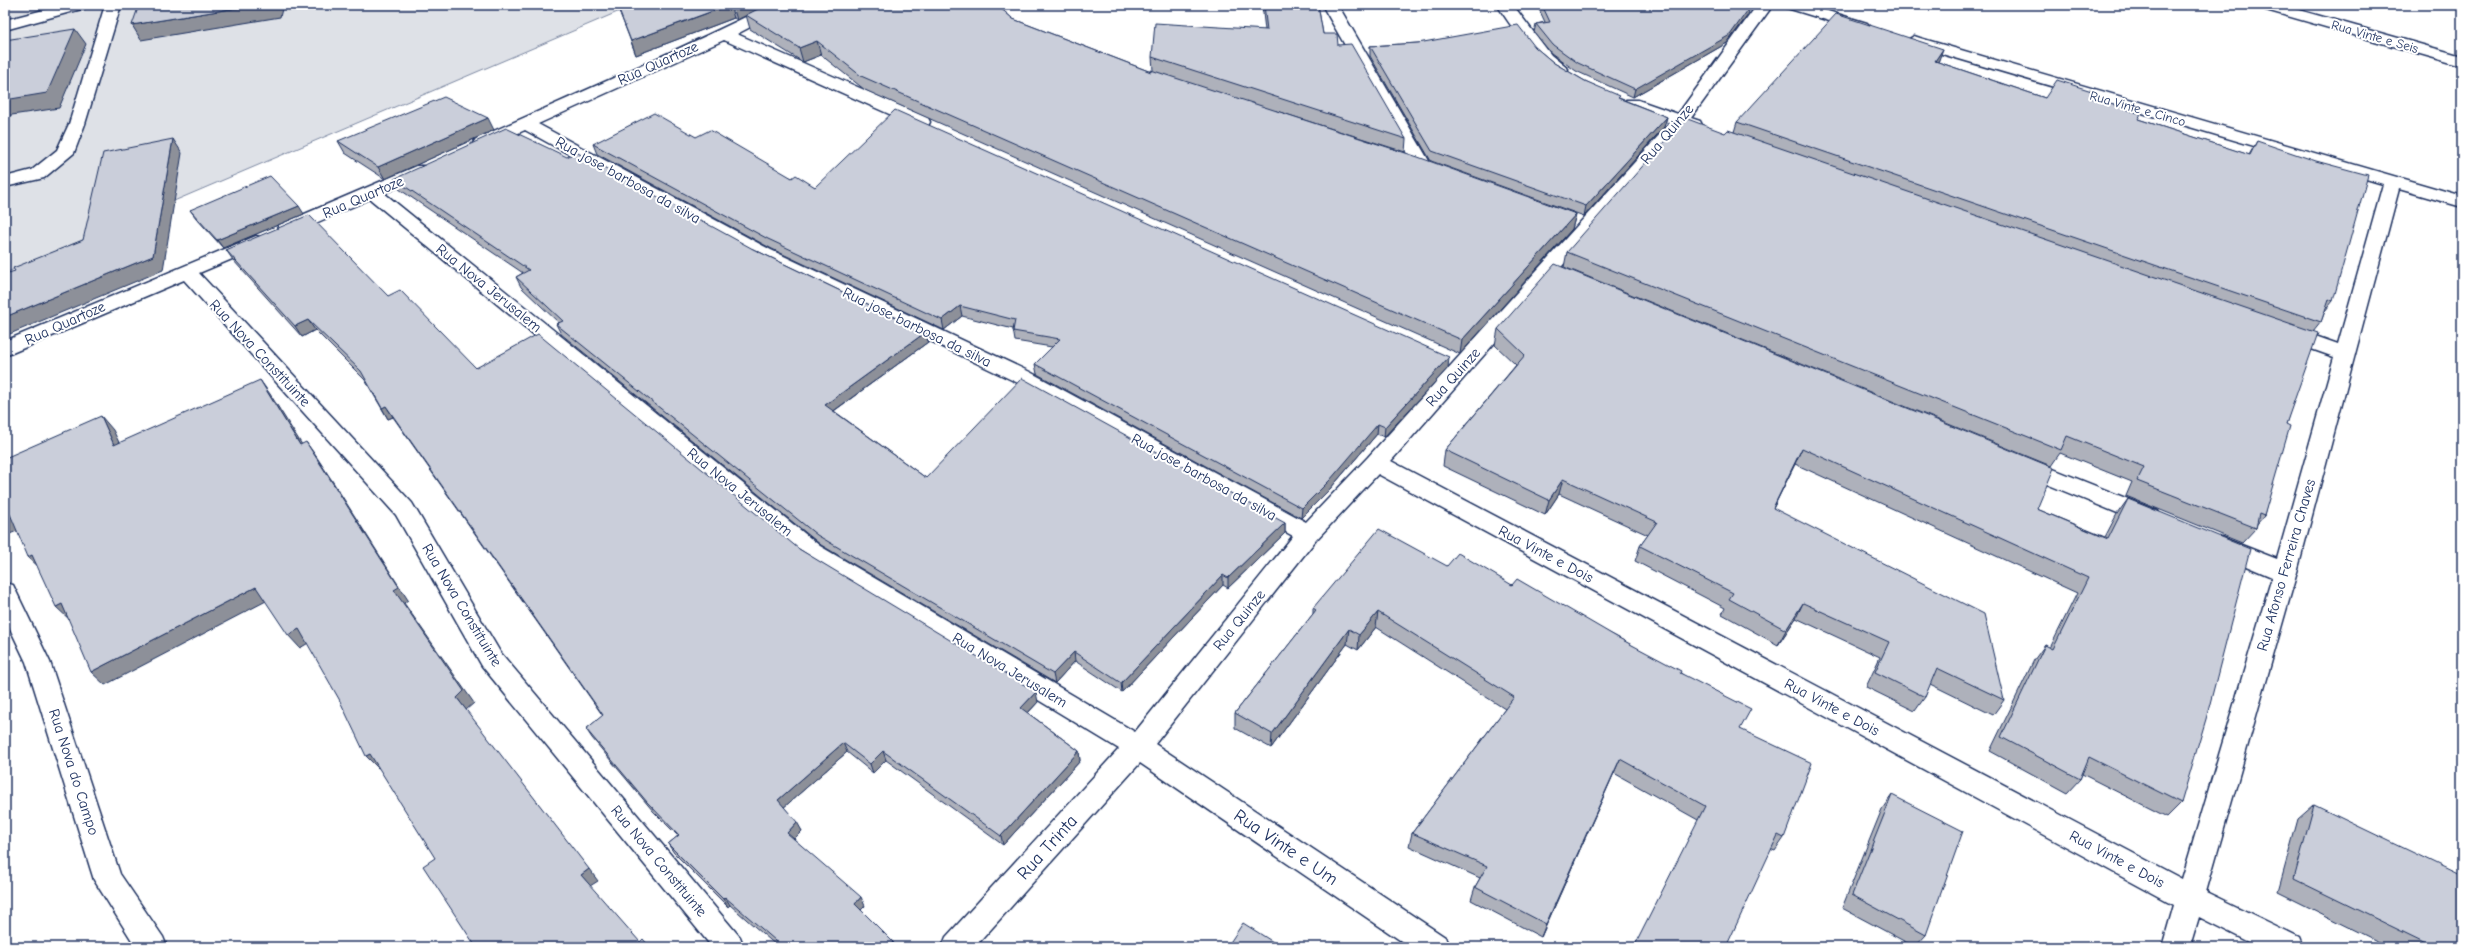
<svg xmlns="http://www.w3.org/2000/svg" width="2467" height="952" font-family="'Comic Neue',sans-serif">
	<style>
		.green { fill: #dee1e7; stroke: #7c88a2 }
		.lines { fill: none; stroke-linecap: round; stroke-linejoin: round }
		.minor-casing { stroke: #1b2f5e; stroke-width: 3 }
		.minor { fill: #fff; fill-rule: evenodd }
		.wall { fill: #aeb1bb; stroke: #1b2f5e }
		.shaded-wall { fill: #8d9099; stroke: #1b2f5e }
		.building { fill: #caceda; stroke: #1b2f5e }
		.labels { text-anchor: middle; stroke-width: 4; stroke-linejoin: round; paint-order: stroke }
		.far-street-label { font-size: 13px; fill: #1b2f5e; stroke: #fff }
		.street-label { font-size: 15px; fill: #1b2f5e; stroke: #fff }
		.near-street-label { font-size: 18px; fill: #1b2f5e; stroke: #fff }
	</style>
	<rect width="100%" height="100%" fill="#fff"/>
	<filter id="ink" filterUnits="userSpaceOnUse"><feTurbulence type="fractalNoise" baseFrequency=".025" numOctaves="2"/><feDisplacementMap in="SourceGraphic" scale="8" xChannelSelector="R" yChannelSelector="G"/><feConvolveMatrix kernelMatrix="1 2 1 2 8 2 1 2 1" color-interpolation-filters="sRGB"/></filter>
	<g filter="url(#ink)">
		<polygon class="green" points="5,5 634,5 5,273"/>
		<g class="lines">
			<defs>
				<g id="minor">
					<polygon points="63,5 88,5 85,8 5,30 5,20"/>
					<polygon points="105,5 121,5 85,124 74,153 44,178 5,187 5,177 32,170 57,150 69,124"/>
					<path d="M770 5H790L787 8 737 34 928 118 930 122 928 126H916L724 40 538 124 771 250 1030 372 1306 522 1368 457 1670 123 1626 108 1624 104 1626 100H1638L1678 114 1757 5H1773L1691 118 1700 121 1702 125 1700 129 1694 130 1684 127 1391 461 2182 879 2272 577 2213 552 2209 546 2213 540 2221 537 2277 559 2334 357 2280 338 2277 333 2280 328 2287 326 2338 344 2383 184 1908 44 1906 41 1914 36 1920 38 2462 196V207L2399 189 2297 572 2206 892 2299 937 2303 947H2259L2199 917 2190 947H2162L2174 905 1378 474 1316 540 1155 744 1445 937 1449 947H1410L1140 763 975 947H942L946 937 1119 749 804 558 370 199 293 233H279L277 229 279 225 417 166H429L432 170 429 174 384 193 820 546 1135 732 1293 536 1016 382 757 258 525 130 488 147H476L473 143 476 139C574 95 674 53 770 5Z"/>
					<polygon points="1322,5 1338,5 1432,166 1429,170 1417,170 1414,166"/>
					<path d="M1497 5H1513L1551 55 1568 69 1566 72C1543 78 1509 22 1497 5Z"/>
					<polygon points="1784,5 1808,5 1867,23 1870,26 1862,31 1787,8"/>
					<polygon points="2256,5 2281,5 2462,56 2462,66 2259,8"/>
					<polygon points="256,236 263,238 265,242 263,246 199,273 412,503 500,652 740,937 744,947 712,947 482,666 396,515 184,280 5,356 5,341"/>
					<polygon points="2023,457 2158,511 2161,517 2158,523 2150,526 2142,523 2015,471 2012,465 2015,459"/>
					<polygon points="5,583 13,585 50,662 120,874 163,937 167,947 136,947 94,880 26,662 5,618"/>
				</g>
			</defs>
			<use href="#minor" class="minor-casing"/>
			<use href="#minor" class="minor"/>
		</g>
		<g class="wall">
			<polygon points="625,5 997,5 1013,19 1151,72 1153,70 1152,57 1265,30 1262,5 1318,5 1323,34 1338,45 1406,139 1405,152 1276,111 1576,214 1572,229 1460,354 865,90 821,55 803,62 750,29 746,15 737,20 734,18 636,55 618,8"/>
			<polygon points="1537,5 1741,5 1748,15 1727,43 1633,97 1576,71 1551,53 1534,32 1536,24 1545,22"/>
			<polygon points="1418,43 1535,47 1554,63 1585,81 1619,98 1667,117 1664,127 1584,216 1431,161 1370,56 1370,46"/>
			<polygon points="1939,60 1938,62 2045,98 2092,98 2138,119 2249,155 2257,141 2333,301 2325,311 2321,322 2313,332 2286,424 2264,516 2257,524 2256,528 2242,543 2126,496 2132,482 2060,453 2051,466 1564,267 1567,252 1725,133 1734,132 1737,122"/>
			<polygon points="494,130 385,179 345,153 338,141"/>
			<polygon points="696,137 792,178 815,187 1448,368 1384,437 1377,434 1329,490 1301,518 1037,374 1035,364 1052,347 1015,341 1013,329 962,316 944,330 772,249 597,154 593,144"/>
			<polygon points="394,179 753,249 926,332 928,342 834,411 926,478 1285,523 1285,533 1228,588 1223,585 1122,692 1075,661 1055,683 821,545 561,334 556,324 559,323 521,287 516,277 523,273 399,189"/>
			<polygon points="190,210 304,214 223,248 196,218"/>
			<polygon points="226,250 388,296 476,368 799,549 1038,702 1028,713 1079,751 1080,761 1003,845 886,760 873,773 847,752 784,807 802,831 794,839 865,906 861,910 893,942 895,947 778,947 730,905 728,907 674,853 668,844 678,836 653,811 592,738 586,729 603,716 393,417 388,419 365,380 315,330 302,337 233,260"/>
			<polygon points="1498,329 2037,509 2105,537 2117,514 2128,499 2181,803 2167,817 2082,774 2080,779 2067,793 1990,751 2034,660 2045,645 2050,648 2077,593 1795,464 1773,508 2004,700 1993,715 1930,684 1925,697 1915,711 1866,687 1880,657 1796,618 1778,645 1722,614 1725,608 1635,561 1640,546 1648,535 1559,494 1545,515 1443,466 1445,450 1516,365 1495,345"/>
			<polygon points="1447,566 1512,585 1615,636 1681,673 1740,729 1784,838 1775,851 1698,820 1614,773 1541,937 1471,900 1475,887 1480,878 1409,846 1412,833 1505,709 1376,627 1358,650 1347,644 1271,748 1235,728 1235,713 1313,614 1313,608"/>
			<polygon points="1892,795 1926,935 1915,947 1842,908 1882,809"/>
			<polygon points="2314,805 2462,947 2389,947 2278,892 2298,819"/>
		</g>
		<g class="shaded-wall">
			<polygon points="255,5 283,5 280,17 141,40 132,25"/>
			<polygon points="730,5 734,18 636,55 631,41"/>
			<polygon points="735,5 767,5 737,20 733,6"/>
			<polygon points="1750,7 1748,15 1727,43 1633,97 1635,89"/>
			<polygon points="75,29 86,44 59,108 5,116 5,100"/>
			<polygon points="817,41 821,55 803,62 799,48"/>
			<polygon points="1943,49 1939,60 1930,72 1935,61"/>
			<polygon points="1667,117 1664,127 1584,216 1586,206"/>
			<polygon points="488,118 494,130 385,179 378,167"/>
			<polygon points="173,139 182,153 163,270 5,336 5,317 153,256"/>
			<polygon points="299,206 304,214 223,248 217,240"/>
			<polygon points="1576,214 1572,229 1460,354 1462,340"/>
			<polygon points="960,306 962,316 944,330 942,320"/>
			<polygon points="308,320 315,330 302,337 295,326"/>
			<polygon points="926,332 928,342 828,415 825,405"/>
			<polygon points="1449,357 1448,368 1384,437 1385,427"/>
			<polygon points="260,380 270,394 311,459 300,445"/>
			<polygon points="386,406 393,417 388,419 382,408"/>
			<polygon points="101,416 113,430 127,459 114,445"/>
			<polygon points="1378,424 1377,434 1329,490 1301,518 1302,508"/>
			<polygon points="306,442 316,456 333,482 408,600 404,603 474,703 466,710 457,698 394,590"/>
			<polygon points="1802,448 1795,464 1766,523 1773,508"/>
			<polygon points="1563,479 1559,494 1545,515 1549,500"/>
			<polygon points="10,514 24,528 5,536 5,517"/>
			<polygon points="1285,523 1285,533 1228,588 1228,578"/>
			<polygon points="32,555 42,570 28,557"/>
			<polygon points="1223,575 1223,585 1122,692 1121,683"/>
			<polygon points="256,587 268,600 105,685 91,672"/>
			<polygon points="1803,603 1796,618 1778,645 1786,630"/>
			<polygon points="62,604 70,620 56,607"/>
			<polygon points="1378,612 1376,627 1358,650 1359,635"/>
			<polygon points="299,629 310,642 300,648 288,635"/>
			<polygon points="1349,629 1347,644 1271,748 1272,734"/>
			<polygon points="1074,652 1075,661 1055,683 1053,674"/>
			<polygon points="1036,692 1038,702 1023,718 1021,708"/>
			<polygon points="843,743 847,752 782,809 778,800"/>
			<polygon points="883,751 886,760 873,773 870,764"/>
			<polygon points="1079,751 1080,761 1003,845 1001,836"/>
			<polygon points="370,754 382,766 378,768 366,756"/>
			<polygon points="1620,759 1614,773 1541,937 1546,924"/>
			<polygon points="797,822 802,831 791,842 787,833"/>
			<polygon points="589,869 598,881 590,886 581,875"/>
			<polygon points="725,897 730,905 728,907 723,899"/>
			<polygon points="861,897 865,906 859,912 855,904"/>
			<polygon points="893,942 895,947 888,947"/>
		</g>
		<g class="building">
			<polygon points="139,5 255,5 132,25"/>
			<polygon points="625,5 729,5 631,41 618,8"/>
			<polygon points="766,5 997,5 1013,19 1151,72 1151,70 1418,157 1576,214 1462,340 861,76 817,41 799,48 746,15"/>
			<polygon points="1264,5 1318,5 1323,34 1337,34 1338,45 1351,44 1406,139 1152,57 1155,23 1267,30"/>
			<polygon points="1542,5 1741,5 1750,7 1730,35 1635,89 1578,63 1553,45 1536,24 1550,22"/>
			<polygon points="1836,14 1943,49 1935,61 2045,98 2057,80 2095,92 2092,98 2141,114 2138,119 2250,155 2257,141 2316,161 2368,175 2333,301 2329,299 2321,322 1737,122"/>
			<polygon points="1518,25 1535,47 1554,63 1585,81 1620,96 1618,98 1667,117 1586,206 1432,151 1370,46 1418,43"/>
			<polygon points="75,29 47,93 5,100 5,40"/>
			<polygon points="444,97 488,118 378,167 338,141"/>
			<polygon points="895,110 1449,357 1385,427 1378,424 1330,480 1302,508 1035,364 1060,339 1013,331 1015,320 960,306 942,320 768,239 593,144 654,113 696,137 710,130 792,178 796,175 815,187"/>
			<polygon points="1685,118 1725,133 1728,130 2318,333 2286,424 2290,426 2264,516 2259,514 2256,528 2137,481 2144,467 2067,436 2061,450 1567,252"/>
			<polygon points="506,128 567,157 576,152 753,249 926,332 825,405 926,478 1022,378 1285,523 1228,578 1223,575 1121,683 1074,652 1053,674 817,535 556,324 563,321 516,277 529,270 394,179"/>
			<polygon points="173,139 153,256 5,317 5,274 15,271 13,268 83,240 103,153"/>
			<polygon points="270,176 299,206 217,240 190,210"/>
			<polygon points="309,215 388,296 400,290 476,368 538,334 799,549 1036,692 1021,708 1079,751 1001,836 883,751 870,764 843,743 778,800 797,822 787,833 861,897 855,904 893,942 888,947 783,947 725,897 723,899 668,844 679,835 647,802 586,729 603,715 386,406 382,408 361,371 308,320 295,326 226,250"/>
			<polygon points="1555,264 2054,468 2037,509 2108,539 2128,499 2250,549 2206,719 2181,803 2089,757 2080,779 2001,737 2045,645 2053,649 2088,578 1802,448 1773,508 1984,614 2004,700 1937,668 1925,697 1875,672 1889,642 1803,603 1786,630 1729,599 1733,593 1640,546 1657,522 1563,479 1549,500 1445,450 1525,355 1498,329"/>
			<polygon points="260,380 300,445 306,442 323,468 399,587 394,590 464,691 457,698 589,869 581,875 640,942 643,939 650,947 476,947 423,866 435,858 370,754 366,756 339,699 299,629 288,635 256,587 91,672 62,604 56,607 32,555 28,557 10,514 5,517 5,458 101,416 114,445"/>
			<polygon points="1379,529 1447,566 1458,553 1512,585 1517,579 1615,636 1681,671 1680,673 1751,709 1740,729 1812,763 1784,838 1778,835 1726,947 1634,947 1705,806 1620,759 1546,924 1475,887 1487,866 1412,833 1514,697 1378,612 1359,635 1349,629 1272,734 1235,713 1316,610 1313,608"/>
			<polygon points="1892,795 1963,831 1926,935 1852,895"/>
			<polygon points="2314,805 2462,876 2462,947 2434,947 2294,879"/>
			<polygon points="1243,923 1281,947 1227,947"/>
		</g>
	</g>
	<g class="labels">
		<g class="far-street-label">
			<text transform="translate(2375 36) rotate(16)" y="5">Rua Vinte e Seis</text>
			<text transform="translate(2138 108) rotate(16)" y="5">Rua Vinte e Cinco</text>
		</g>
		<g class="street-label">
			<text transform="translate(658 63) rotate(-24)" y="5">Rua Quartoze</text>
			<text transform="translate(1667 134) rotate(-50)" y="5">Rua Quinze</text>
			<text transform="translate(628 180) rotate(29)" y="5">Rua jose barbosa da silva</text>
			<text transform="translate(363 197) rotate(-23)" y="5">Rua Quartoze</text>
			<text transform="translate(489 288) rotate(39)" y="5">Rua Nova Jerusalem</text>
			<text transform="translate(65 323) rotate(-24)" y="5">Rua Quartoze</text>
			<text transform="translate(917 327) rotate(26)" y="5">Rua jose barbosa da silva</text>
			<text transform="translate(260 353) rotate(47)" y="5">Rua Nova Constituinte</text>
			<text transform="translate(1453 377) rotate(-48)" y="5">Rua Quinze</text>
			<text transform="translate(1204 477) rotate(29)" y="5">Rua jose barbosa da silva</text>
			<text transform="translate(740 492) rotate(39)" y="5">Rua Nova Jerusalem</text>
			<text transform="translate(1546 554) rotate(28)" y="5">Rua Vinte e Dois</text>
			<text transform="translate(2286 565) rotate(-74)" y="5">Rua Afonso Ferreira Chaves</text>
			<text transform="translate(462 605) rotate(59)" y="5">Rua Nova Constituinte</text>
			<text transform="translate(1239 620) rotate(-51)" y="5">Rua Quinze</text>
			<text transform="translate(1010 670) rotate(31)" y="5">Rua Nova Jerusalem</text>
			<text transform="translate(1832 707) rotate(28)" y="5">Rua Vinte e Dois</text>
			<text transform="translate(74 772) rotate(72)" y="5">Rua Nova do Campo</text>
			<text transform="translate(2117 859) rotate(28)" y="5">Rua Vinte e Dois</text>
			<text transform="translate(659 861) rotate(50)" y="5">Rua Nova Constituinte</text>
		</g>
		<g class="near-street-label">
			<text transform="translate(1047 847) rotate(-48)" y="6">Rua Trinta</text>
			<text transform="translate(1286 847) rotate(34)" y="6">Rua Vinte e Um</text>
		</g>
	</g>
	<rect width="2467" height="952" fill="none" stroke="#fff" stroke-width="20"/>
	<rect x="10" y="10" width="2447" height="932" fill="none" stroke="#1b2f5e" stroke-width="1.5" filter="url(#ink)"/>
</svg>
